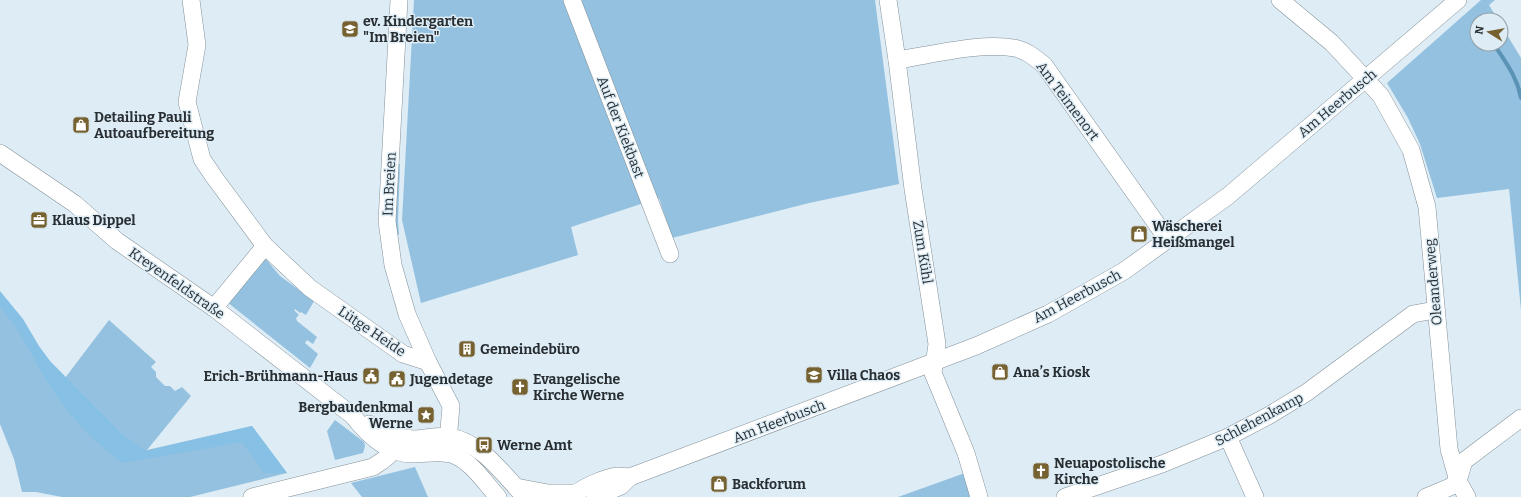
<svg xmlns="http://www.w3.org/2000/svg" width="1521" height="497" font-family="Bitter,serif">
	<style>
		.green { fill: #93c1df }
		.forest { fill: #87c0e5 }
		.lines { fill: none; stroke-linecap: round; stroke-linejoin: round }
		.stream { stroke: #5b93b7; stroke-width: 4 }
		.minor-casing { stroke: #84919a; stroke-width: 18 }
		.minor { stroke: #fff; stroke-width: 17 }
		.labels { text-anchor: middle; stroke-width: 3; stroke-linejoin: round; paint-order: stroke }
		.poi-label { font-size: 14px; font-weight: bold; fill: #282e31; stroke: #ddecf5; text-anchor: start }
		.street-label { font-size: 14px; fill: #282e31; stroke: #ddecf5 }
	</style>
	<rect width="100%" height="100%" fill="#ddecf5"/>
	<g class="green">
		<polygon points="414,0 875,0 899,184 809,203 672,238 659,198 571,227 578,255 421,303 402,220"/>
		<polygon points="1481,0 1495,0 1489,5 1498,20 1477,20 1477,44 1501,44 1501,25 1521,58 1521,310 1509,189 1437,198 1420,144 1408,118 1387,83"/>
		<polygon points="395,164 400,164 398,221 399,235 394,235"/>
		<polygon points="265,258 280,276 314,301 306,315 301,312 300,313 295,309 294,310 299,315 296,318 297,321 317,337 313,344 307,340 305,343 318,354 310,368 227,302"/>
		<polygon points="0,300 62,382 109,320 156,362 151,367 156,372 156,377 165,386 170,386 175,391 182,387 191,396 147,450 252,426 287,473 190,497 62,497 36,492 22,492 14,459 0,424"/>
		<polygon points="335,420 364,442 365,446 363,453 335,460 327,431"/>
		<polygon points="415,467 428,497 362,497 351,483"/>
		<polygon points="965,473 972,497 898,497"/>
	</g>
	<path class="forest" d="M0 291 23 319 39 346 50 361 124 436 146 451 252 426 287 473H264L242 442 123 463C90 440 64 410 43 375 30 351 18 327 0 307Z"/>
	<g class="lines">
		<path class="stream" d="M1494 44C1505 62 1517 76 1521 98"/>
		<defs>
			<g id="minor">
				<polyline points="191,0 197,45 187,102 202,159 214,177 265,246 310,288 403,354 428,362"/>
				<polyline points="399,0 387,221 393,265 407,314 428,362 451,406 447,453"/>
				<polyline points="572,0 670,254"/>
				<polyline points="888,0 897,60 913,189 937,344 933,373 966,453 979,497"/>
				<polyline points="1280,0 1332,43 1381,96 1411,150 1427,207 1449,449 1458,481 1467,497"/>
				<path d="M897 60C931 55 981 42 1014 48 1026 50 1035 58 1044 65L1168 240"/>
				<path d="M0 153 75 204 117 241 214 308 353 416C367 434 389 455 414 454 426 454 442 450 454 455 472 462 485 483 498 497"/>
				<polyline points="214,308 265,246"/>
				<path d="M369 424C383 432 396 438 413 439 425 439 437 435 450 437 481 442 504 475 525 497"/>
				<polyline points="1228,437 1255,497"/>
				<polyline points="1458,481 1464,461 1521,418"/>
				<polyline points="516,487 548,493 575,493"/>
				<path d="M252 497 373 467C386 458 392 457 395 440"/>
				<path d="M573 497C577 489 607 477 617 476 621 476 626 477 630 477L976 346 1048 314 1124 271 1228 196 1458 0"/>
				<polyline points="595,497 621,486 630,477"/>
				<polyline points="1065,497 1162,464 1228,437 1268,416 1306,393 1413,314 1435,310"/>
				<polyline points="1426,497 1450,487 1458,481"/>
			</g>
		</defs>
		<use href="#minor" class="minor-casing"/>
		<use href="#minor" class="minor"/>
	</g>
	<defs>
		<symbol id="school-square" viewBox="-11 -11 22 22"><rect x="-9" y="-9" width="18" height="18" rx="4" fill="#766231" stroke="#ddecf5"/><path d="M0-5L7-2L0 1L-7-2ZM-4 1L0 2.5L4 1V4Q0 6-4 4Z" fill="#fff"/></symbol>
		<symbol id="shop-square" viewBox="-11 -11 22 22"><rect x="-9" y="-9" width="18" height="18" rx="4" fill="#766231" stroke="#ddecf5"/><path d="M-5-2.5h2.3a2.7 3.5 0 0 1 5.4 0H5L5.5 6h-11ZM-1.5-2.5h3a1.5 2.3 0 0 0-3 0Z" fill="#fff"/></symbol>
		<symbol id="office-square" viewBox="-11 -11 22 22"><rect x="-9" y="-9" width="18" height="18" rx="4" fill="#766231" stroke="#ddecf5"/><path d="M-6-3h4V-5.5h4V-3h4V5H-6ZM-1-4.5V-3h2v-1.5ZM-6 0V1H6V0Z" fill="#fff"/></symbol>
		<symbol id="building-square" viewBox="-11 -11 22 22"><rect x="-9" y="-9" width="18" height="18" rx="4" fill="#766231" stroke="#ddecf5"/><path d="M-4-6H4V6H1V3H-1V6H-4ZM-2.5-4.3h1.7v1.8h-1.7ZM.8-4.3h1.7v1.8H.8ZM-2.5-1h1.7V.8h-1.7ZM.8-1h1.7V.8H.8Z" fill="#fff"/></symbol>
		<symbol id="civic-square" viewBox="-11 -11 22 22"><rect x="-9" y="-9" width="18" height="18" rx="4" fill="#766231" stroke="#ddecf5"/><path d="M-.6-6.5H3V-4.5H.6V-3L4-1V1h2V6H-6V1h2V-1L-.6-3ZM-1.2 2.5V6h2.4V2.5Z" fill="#fff"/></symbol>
		<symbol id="church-square" viewBox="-11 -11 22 22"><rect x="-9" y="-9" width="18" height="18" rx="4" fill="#766231" stroke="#ddecf5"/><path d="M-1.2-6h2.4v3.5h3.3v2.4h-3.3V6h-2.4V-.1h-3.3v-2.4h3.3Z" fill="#fff"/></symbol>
		<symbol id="sight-square" viewBox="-11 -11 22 22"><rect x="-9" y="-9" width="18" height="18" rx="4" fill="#766231" stroke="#ddecf5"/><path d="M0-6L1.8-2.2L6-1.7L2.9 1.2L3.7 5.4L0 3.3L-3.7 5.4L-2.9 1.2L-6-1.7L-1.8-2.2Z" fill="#fff"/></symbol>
		<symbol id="bus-square" viewBox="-11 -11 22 22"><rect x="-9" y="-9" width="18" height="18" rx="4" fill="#766231" stroke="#ddecf5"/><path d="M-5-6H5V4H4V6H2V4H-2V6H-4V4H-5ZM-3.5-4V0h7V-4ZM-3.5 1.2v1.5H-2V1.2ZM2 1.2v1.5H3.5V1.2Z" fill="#fff"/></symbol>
	</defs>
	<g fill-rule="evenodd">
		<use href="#school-square" x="340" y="19" width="20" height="20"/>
		<use href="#shop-square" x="71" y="115" width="20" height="20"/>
		<use href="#office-square" x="29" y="210" width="20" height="20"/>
		<use href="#shop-square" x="1129" y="224" width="20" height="20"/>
		<use href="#building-square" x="457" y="339" width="20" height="20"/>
		<use href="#shop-square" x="990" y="362" width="20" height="20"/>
		<use href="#school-square" x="804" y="365" width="20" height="20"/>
		<use href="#civic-square" x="361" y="366" width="20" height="20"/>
		<use href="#civic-square" x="387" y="369" width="20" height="20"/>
		<use href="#church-square" x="510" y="377" width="20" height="20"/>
		<use href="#sight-square" x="416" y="405" width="20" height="20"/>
		<use href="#bus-square" x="474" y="435" width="20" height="20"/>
		<use href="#church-square" x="1031" y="461" width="20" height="20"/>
		<use href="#shop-square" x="709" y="474" width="20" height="20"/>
	</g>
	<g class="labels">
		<g class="poi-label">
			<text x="363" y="26">ev. Kindergarten<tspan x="363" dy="16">"Im Breien"</tspan></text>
			<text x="94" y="122">Detailing Pauli<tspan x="94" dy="16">Autoaufbereitung</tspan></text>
			<text x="52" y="225">Klaus Dippel</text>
			<text x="1152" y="231">Wäscherei<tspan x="1152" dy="16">Heißmangel</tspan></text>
			<text x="480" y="354">Gemeindebüro</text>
			<text x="1013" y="377">Anaʼs Kiosk</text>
			<text x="827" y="380">Villa Chaos</text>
			<text x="358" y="381" text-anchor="end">Erich-Brühmann-Haus</text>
			<text x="410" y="384">Jugendetage</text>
			<text x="533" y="384">Evangelische<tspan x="533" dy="16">Kirche Werne</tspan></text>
			<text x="413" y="412" text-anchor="end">Bergbaudenkmal<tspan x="413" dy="16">Werne</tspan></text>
			<text x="497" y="450">Werne Amt</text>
			<text x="1054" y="468">Neuapostolische<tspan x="1054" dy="16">Kirche</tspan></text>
			<text x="732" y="489">Backforum</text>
		</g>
		<g class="street-label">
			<text transform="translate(1068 101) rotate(53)" y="5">Am Teimenort</text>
			<text transform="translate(1337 103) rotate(-40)" y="5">Am Heerbusch</text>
			<text transform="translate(621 127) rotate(69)" y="5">Auf der Kiekbast</text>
			<text transform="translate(389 184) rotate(-87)" y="5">Im Breien</text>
			<text transform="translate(923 252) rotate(81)" y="5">Zum Kühl</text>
			<text transform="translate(1433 282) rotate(-95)" y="5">Oleanderweg</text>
			<text transform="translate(177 283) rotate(35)" y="5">Kreyenfeldstraße</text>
			<text transform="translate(1077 296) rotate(-28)" y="5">Am Heerbusch</text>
			<text transform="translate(372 331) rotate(34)" y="5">Lütge Heide</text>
			<text transform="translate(1259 419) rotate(-28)" y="5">Schlehenkamp</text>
			<text transform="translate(779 421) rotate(-21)" y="5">Am Heerbusch</text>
		</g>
	</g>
	<g transform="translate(1489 32) rotate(281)"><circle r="19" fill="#ddecf5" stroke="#95a0a7"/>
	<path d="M0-3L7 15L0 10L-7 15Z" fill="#766231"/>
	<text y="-6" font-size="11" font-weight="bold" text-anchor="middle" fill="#282e31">N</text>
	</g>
</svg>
